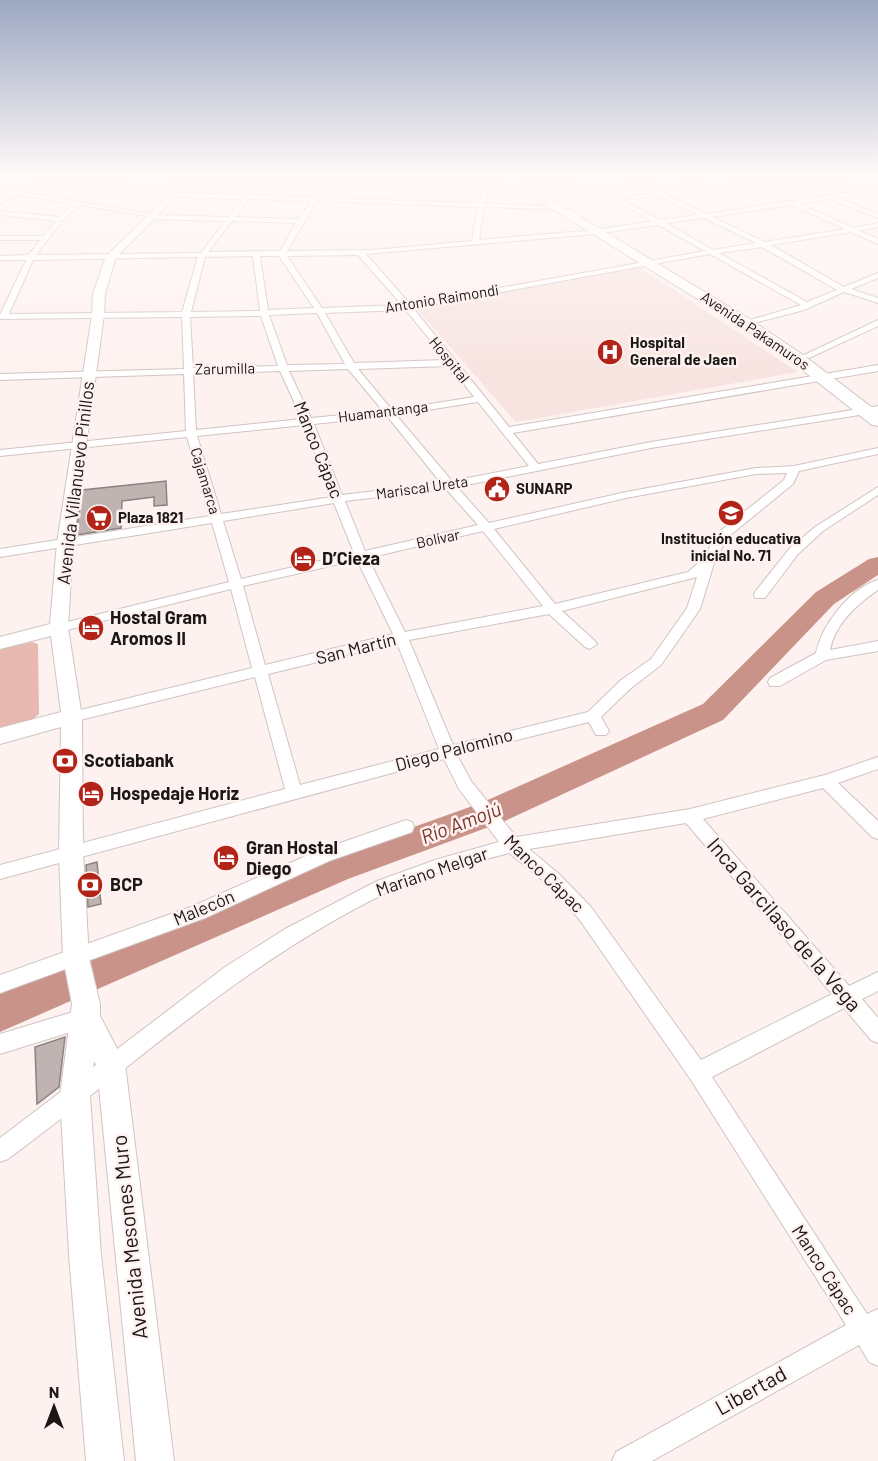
<svg xmlns="http://www.w3.org/2000/svg" width="878" height="1461" font-family="Barlow,sans-serif">
	<style>
		.built { fill: #f7e3df }
		.green { fill: #e7b9b1 }
		.lines { fill: none; stroke-linecap: round; stroke-linejoin: round }
		.river { fill: #ca9389; fill-rule: evenodd }
		.building { fill: #c0b4b2; stroke: #8d8280; stroke-width: 1.5 }
		.street-casing { stroke: #cfc4c1; stroke-width: 2 }
		.secondary-casing { stroke: #cfc4c1; stroke-width: 2 }
		.highway-casing { stroke: #cfc4c1; stroke-width: 2 }
		.street { fill: #fff; fill-rule: evenodd }
		.secondary { fill: #fff; fill-rule: evenodd }
		.highway { fill: #fff; fill-rule: evenodd }
		.labels { text-anchor: middle; stroke-width: 5; stroke-linejoin: round; paint-order: stroke }
		.far-street-label { font-size: 15px; fill: #1b1716; stroke: #fef2f0 }
		.far-poi-label { font-size: 15px; font-weight: bold; fill: #1b1716; stroke: #fef2f0; text-anchor: start }
		.street-label { font-size: 18px; fill: #1b1716; stroke: #fef2f0 }
		.poi-label { font-size: 18px; font-weight: bold; fill: #1b1716; stroke: #fef2f0; text-anchor: start }
		.water-label { font-size: 20px; font-style: italic; fill: #773229; stroke: #fef2f0 }
		.near-street-label { font-size: 21px; fill: #1b1716; stroke: #fef2f0 }
	</style>
	<rect width="100%" height="100%" fill="#fef2f0"/>
	<polygon class="built" points="641,268 798,372 516,422 416,308"/>
	<polygon class="green" points="32,642 38,644 39,714 32,720 0,728 0,649"/>
	<g class="lines">
		<polygon class="river" points="878,557 878,575 834,604 723,720 505,821 348,879 0,1032 0,994 324,859 481,803 703,704 816,592 869,559"/>
	</g>
	<g class="building">
		<polygon points="166,481 167,505 154,506 154,497 122,501 121,528 76,535 82,490"/>
		<polygon points="97,862 101,904 88,907 86,865"/>
		<polygon points="65,1037 59,1087 37,1104 35,1047"/>
	</g>
	<g class="lines">
		<defs>
			<g id="street">
				<path d="M44 175H61L181 193 245 195 256 180 184 177H327L335 175 333 177 523 180 577 175 523 184 492 183 485 203 556 207 553 209 484 207 479 240 595 230 652 221 619 202 621 199 660 220 698 215 662 197 628 199 630 196 655 194 626 175H634L663 193 701 189 677 175C689 175 697 183 708 187 721 193 737 189 750 187L727 175H736L758 186 830 175H848L727 194 708 192 670 196 706 214 878 188V192L838 198 878 214V218L830 199 800 204 853 228 878 223V227L859 231 878 239V244L851 232 771 245 844 287 878 273V278L851 289 878 298V303L844 292 804 310 750 324V320L801 305 710 254 413 308 509 427 878 365V371L513 433 538 464 651 442 878 406V412L651 448 457 487 489 523 626 492 756 468 794 466 878 448V454L799 471 793 484 728 537 715 560 700 609 661 665 631 688 601 717 609 731 606 735H596L589 722 457 755 471 781 516 837 690 809 825 775 878 757V769L838 783 878 821V839L872 837 823 788 703 819 849 986 878 972V991L862 999 878 1018V1043L871 1040 844 1008 712 1077 867 1314 878 1309V1366L869 1362 859 1345 652 1461H612L616 1452 846 1325 691 1080 579 919 547 884 509 853C469 864 426 874 388 892 245 961 134 1066 8 1159L0 1162V1138L225 967 285 929 377 881 438 859 499 842 459 789 444 759 0 879V865L285 789 255 677 72 722 67 721 65 717 67 713 72 712 252 668 231 589 59 632 52 628 59 624 229 582 212 523 0 557V549L210 516 187 437 0 456V450L186 431 184 374 0 380V374L184 369 182 317 0 319V315L26 260H0V256L28 255 41 240H0V236H44L56 221 0 215V211L59 217 74 204 7 193 9 190 156 215 228 217 242 199 181 197ZM262 180 325 181 314 197 251 195ZM331 181 486 183 479 203 320 198ZM248 199 311 201 299 219 235 217ZM317 201 478 207 472 241 373 250 287 251ZM80 205 149 216 152 219 225 221 201 253 36 255 63 220ZM792 205 845 229 765 242 712 217ZM704 218 756 243 713 250 666 223ZM232 221 296 223 280 251 208 252ZM658 225 705 251 410 304 366 254 595 234ZM762 247 837 290 807 302 719 253ZM358 255 402 305 322 308 287 256ZM253 256 260 311 191 312 205 257ZM260 256H279L314 308 268 310ZM198 257 182 312 9 314 33 260ZM406 310 446 360 354 363 325 313ZM317 313 345 364 287 365 269 315ZM261 316 278 366 193 368 190 317ZM450 366 474 397 392 410 358 369ZM348 369 383 411 311 418 289 371ZM280 371 302 419 196 430 193 374ZM478 402 529 466 452 481 396 415ZM387 416 441 483 342 495 314 424ZM304 425 332 497 221 514 197 436ZM787 473 784 480 719 532 703 559 688 572 555 604 494 529 626 498 756 474ZM446 489 478 525 365 551 345 501ZM334 503 354 553 241 579 223 521ZM483 531 543 606 405 632 368 558ZM357 560 393 634 265 665 243 586ZM697 577 687 608 651 659 621 680 588 712 453 745 409 640 549 614 585 647 590 649 597 644 595 641 562 611ZM397 643 439 749 300 785 268 674ZM686 823 832 994 701 1060 591 907 559 874 529 849Z"/>
				<polygon points="878,320 878,326 809,358 802,356"/>
				<polygon points="878,487 878,495 823,531 798,554 765,598 755,598 754,595 755,592 790,548 815,527"/>
				<path d="M878 580V590C857 604 835 624 830 650L878 641V651L826 660 780 686H770L768 682 770 678 816 653C821 626 850 588 878 580Z"/>
				<polygon points="406,820 412,822 414,827 412,832 329,861 205,918 0,993 0,975 193,906 317,851"/>
				<polygon points="86,1008 93,1011 96,1018 93,1025 0,1054 0,1034"/>
			</g>
			<g id="secondary">
				<polygon points="57,175 69,175 0,203 0,197"/>
				<polygon points="184,175 193,175 155,219 116,257 105,294 104,315 73,543 68,628 82,717 83,853 89,958 100,1004 100,1016 125,1064 174,1461 136,1461 97,1067 94,1061 90,1096 101,1255 124,1461 86,1461 69,1255 60,1096 72,1004 63,958 59,853 61,727 0,744 0,728 61,712 51,636 0,649 0,637 50,624 57,543 92,315 93,294 106,256 149,215"/>
			</g>
			<polygon id="highway" points="498,175 511,175 751,320 803,355 878,412 878,426 872,425 791,361 741,326"/>
		</defs>
		<use href="#street" class="street-casing"/>
		<use href="#secondary" class="secondary-casing"/>
		<use href="#highway" class="highway-casing"/>
		<use href="#street" class="street"/>
		<use href="#secondary" class="secondary"/>
		<use href="#highway" class="highway"/>
	</g>
	<linearGradient id="sky" x2="0" y2="1"><stop stop-color="#9ca7c2"/><stop offset="0.46" stop-color="#fff9f8"/><stop offset="1" stop-color="#fff9f8" stop-opacity="0"/></linearGradient>
	<rect width="878" height="380" fill="url(#sky)"/>
	<defs>
		<symbol id="hospital-disc" viewBox="-11 -11 22 22"><circle r="9.5" fill="#b22417" stroke="#fef2f0"/><path d="M-5-5h3v3.5h4V-5h3V5h-3V1.5h-4V5h-3Z" fill="#fff"/></symbol>
		<symbol id="civic-disc" viewBox="-11 -11 22 22"><circle r="9.5" fill="#b22417" stroke="#fef2f0"/><path d="M-.6-6.5H3V-4.5H.6V-3L4-1V1h2V6H-6V1h2V-1L-.6-3ZM-1.2 2.5V6h2.4V2.5Z" fill="#fff"/></symbol>
		<symbol id="school-disc" viewBox="-11 -11 22 22"><circle r="9.5" fill="#b22417" stroke="#fef2f0"/><path d="M0-5L7-2L0 1L-7-2ZM-4 1L0 2.5L4 1V4Q0 6-4 4Z" fill="#fff"/></symbol>
		<symbol id="supermarket-disc" viewBox="-11 -11 22 22"><circle r="9.5" fill="#b22417" stroke="#fef2f0"/><path d="M-6-5.5h2.5l.6 2H6L4.5 2H-2.5L-4.4-4H-6ZM-1.5 3.2a1.3 1.3 0 1 0 .1 0ZM3 3.2a1.3 1.3 0 1 0 .1 0Z" fill="#fff"/></symbol>
		<symbol id="hotel-disc" viewBox="-11 -11 22 22"><circle r="9.5" fill="#b22417" stroke="#fef2f0"/><path d="M-6-4.5h1.5V1H6V5H4.5V3h-9V5H-6ZM-4 0a1.8 1.8 0 1 1 3.6 0ZM.5 0V-2.5h3Q6-2.5 6 0Z" fill="#fff"/></symbol>
		<symbol id="bank-disc" viewBox="-11 -11 22 22"><circle r="9.5" fill="#b22417" stroke="#fef2f0"/><path d="M-6-4H6V4H-6ZM0-2.3a2.3 2.3 0 1 0 0 4.6a2.3 2.3 0 1 0 0-4.6Z" fill="#fff"/></symbol>
	</defs>
	<g fill-rule="evenodd">
		<use href="#hospital-disc" x="595" y="337" width="30" height="30"/>
		<use href="#civic-disc" x="482" y="474" width="30" height="30"/>
		<use href="#school-disc" x="716" y="498" width="30" height="30"/>
		<use href="#supermarket-disc" x="84" y="503" width="30" height="30"/>
		<use href="#hotel-disc" x="288" y="544" width="30" height="30"/>
		<use href="#hotel-disc" x="76" y="613" width="30" height="30"/>
		<use href="#bank-disc" x="50" y="746" width="30" height="30"/>
		<use href="#hotel-disc" x="76" y="779" width="30" height="30"/>
		<use href="#hotel-disc" x="211" y="843" width="30" height="30"/>
		<use href="#bank-disc" x="75" y="870" width="30" height="30"/>
	</g>
	<g class="labels">
		<g class="far-street-label">
			<text transform="translate(442 299) rotate(-9)" y="5">Antonio Raimondi</text>
			<text transform="translate(755 331) rotate(34)" y="5">Avenida Pakamuros</text>
			<text transform="translate(449 360) rotate(51)" y="5">Hospital</text>
			<text transform="translate(225 369) rotate(-1)" y="5">Zarumilla</text>
			<text transform="translate(383 412) rotate(-7)" y="5">Huamantanga</text>
			<text transform="translate(205 481) rotate(73)" y="5">Cajamarca</text>
			<text transform="translate(422 488) rotate(-8)" y="5">Mariscal Ureta</text>
			<text transform="translate(438 539) rotate(-12)" y="5">Bolívar</text>
		</g>
		<g class="far-poi-label">
			<text x="630" y="348">Hospital<tspan x="630" dy="17">General de Jaen</tspan></text>
			<text x="516" y="494">SUNARP</text>
			<text x="118" y="523">Plaza 1821</text>
			<text x="731" y="544" text-anchor="middle">Institución educativa<tspan x="731" dy="17">inicial No. 71</tspan></text>
		</g>
		<g class="street-label">
			<text transform="translate(318 450) rotate(68)" y="6">Manco Cápac</text>
			<text transform="translate(76 483) rotate(-83)" y="6">Avenida Villanuevo Pinillos</text>
			<text transform="translate(356 649) rotate(-14)" y="6">San Martín</text>
			<text transform="translate(454 750) rotate(-15)" y="6">Diego Palomino</text>
			<text transform="translate(432 872) rotate(-19)" y="6">Mariano Melgar</text>
			<text transform="translate(544 874) rotate(44)" y="6">Manco Cápac</text>
			<text transform="translate(204 908) rotate(-23)" y="6">Malecón</text>
			<text transform="translate(824 1270) rotate(57)" y="6">Manco Cápac</text>
		</g>
		<g class="poi-label">
			<text x="322" y="565">D’Cieza</text>
			<text x="110" y="624">Hostal Gram<tspan x="110" dy="21">Aromos II</tspan></text>
			<text x="84" y="767">Scotiabank</text>
			<text x="110" y="800">Hospedaje Horiz</text>
			<text x="246" y="854">Gran Hostal<tspan x="246" dy="21">Diego</tspan></text>
			<text x="110" y="891">BCP</text>
		</g>
		<g class="water-label">
			<text transform="translate(461 823) rotate(-21)" y="7">Río Amojú</text>
		</g>
		<g class="near-street-label">
			<text transform="translate(784 925) rotate(49)" y="7">Inca Garcilaso de la Vega</text>
			<text transform="translate(130 1237) rotate(-96)" y="7">Avenida Mesones Muro</text>
			<text transform="translate(751 1391) rotate(-29)" y="7">Libertad</text>
		</g>
	</g>
	<g transform="translate(54 1407)" stroke="#fef2f0" stroke-width="4.5" paint-order="stroke">
	<path d="M0-4.5L10 22L0 15L-10 22Z" fill="#1b1716"/>
	<text y="-9" font-size="16" font-weight="bold" text-anchor="middle" fill="#1b1716">N</text>
	</g>
</svg>
